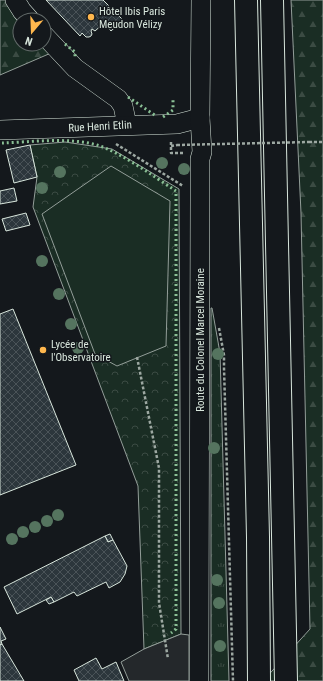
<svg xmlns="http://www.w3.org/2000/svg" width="323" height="681" font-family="'Roboto Condensed',sans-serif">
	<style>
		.grass { fill: url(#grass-tufts); stroke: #939e99 }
		.forest { fill: url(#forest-firs); stroke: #939e99 }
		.park { fill: url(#park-crowns); stroke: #939e99 }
		.garden { fill: #1a2d24; stroke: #939e99 }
		.parking { fill: #24282b; stroke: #939e99 }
		.building { fill: url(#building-cross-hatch); stroke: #d8e6dc }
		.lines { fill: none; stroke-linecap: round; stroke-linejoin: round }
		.minor-casing { stroke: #d8e6dc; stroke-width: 20 }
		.highway-casing { stroke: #d8e6dc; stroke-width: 24 }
		.path { stroke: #9da8a2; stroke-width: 2.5; stroke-dasharray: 3 2; stroke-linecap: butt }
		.minor { stroke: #14181c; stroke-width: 19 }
		.highway { stroke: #14181c; stroke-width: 22 }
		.path-bridge { stroke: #9da8a2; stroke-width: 2.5; stroke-dasharray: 3 2; stroke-linecap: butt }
		.hedge { stroke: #8ac095; stroke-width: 3; stroke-dasharray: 2 3; stroke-linecap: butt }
		.tree { fill: #55745f }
		.poi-dot { fill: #ffb74d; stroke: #14181c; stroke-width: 1.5 }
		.labels { text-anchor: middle; stroke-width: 3; stroke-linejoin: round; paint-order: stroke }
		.poi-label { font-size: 11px; fill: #d8e6dc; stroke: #14181c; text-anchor: start }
		.street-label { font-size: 11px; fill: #d8e6dc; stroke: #14181c }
	</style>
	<defs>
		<pattern id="grass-tufts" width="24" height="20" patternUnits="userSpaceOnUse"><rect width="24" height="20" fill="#1a2d24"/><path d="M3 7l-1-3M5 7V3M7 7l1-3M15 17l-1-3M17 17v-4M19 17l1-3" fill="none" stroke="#3b4b43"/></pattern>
		<pattern id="forest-firs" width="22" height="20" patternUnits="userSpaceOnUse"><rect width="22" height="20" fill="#1a2d24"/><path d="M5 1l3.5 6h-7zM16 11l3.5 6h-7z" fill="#3b4b43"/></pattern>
		<pattern id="park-crowns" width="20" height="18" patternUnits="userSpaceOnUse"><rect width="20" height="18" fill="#1a2d24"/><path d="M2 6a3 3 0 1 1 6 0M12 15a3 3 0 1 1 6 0" fill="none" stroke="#3b4b43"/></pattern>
		<pattern id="building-cross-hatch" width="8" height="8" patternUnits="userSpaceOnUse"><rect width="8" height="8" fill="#2c363c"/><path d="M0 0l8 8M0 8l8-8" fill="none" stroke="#4a5358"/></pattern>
	</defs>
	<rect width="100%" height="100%" fill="#14181c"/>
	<polygon class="grass" points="211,308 212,308 220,353 229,681 211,681"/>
	<g class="forest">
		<polygon points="0,0 22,0 20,44 44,44 51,53 0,75"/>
		<polygon points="291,0 323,0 323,681 263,681 310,629 301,213"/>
	</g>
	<polygon class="park" points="65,142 112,149 179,189 181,634 144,649 138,486 33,207 37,177 30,145"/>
	<polygon class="garden" points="111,166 170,201 166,346 117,366 95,354 42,214"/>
	<polygon class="parking" points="181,634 189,635 189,681 129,681 121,662 144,649"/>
	<g class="building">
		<polygon points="46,0 103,0 123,20 111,31 104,23 95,31 92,29 91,31 92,34 91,36 89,37 86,37 82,33 80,36"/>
		<polygon points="30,145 37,177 14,183 6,150"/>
		<polygon points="14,188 17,201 0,204 0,191"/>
		<polygon points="26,213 30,225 6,231 2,219"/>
		<polygon points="13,309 76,465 0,495 0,314"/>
		<polygon points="110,534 113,540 108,542 105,536"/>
		<polygon points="105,536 108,542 113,540 127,566 125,574 120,582 109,588 106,582 77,596 74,592 54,602 51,597 17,614 4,587"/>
		<polygon points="51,597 54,602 49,604 46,600"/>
		<polygon points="0,627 6,639 1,641 2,644 0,645"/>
		<polygon points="2,644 24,681 0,681 0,645"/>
		<polygon points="96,658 102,669 116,662 124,681 79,681 74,670"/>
	</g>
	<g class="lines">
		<defs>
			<g id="minor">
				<polyline points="15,0 22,11 30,20"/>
				<polyline points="44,35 75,68 118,99 123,106 127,125"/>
				<polyline points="0,130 177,124 200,118"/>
				<polyline points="199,681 200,199 200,159 202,152 200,118 201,0"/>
			</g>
			<g id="highway">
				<polyline points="246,0 258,537 259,681"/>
				<polyline points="272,0 286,681"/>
			</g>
		</defs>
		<use href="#minor" class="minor-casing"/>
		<use href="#highway" class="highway-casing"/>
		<g class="path">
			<polyline points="171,142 171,153 183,153"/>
			<polyline points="309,142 323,142"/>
			<polyline points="116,144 183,186"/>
			<polyline points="171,146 177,145"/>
			<polyline points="219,328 224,355 224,368 233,681"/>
			<polyline points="137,357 159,468 159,603 168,659"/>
		</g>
		<use href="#minor" class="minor"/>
		<use href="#highway" class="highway"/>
		<polyline class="path-bridge" points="177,145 309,142"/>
		<g class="hedge">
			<polyline points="44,24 49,28"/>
			<polyline points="65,44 75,52 75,57"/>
			<polyline points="128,97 156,116"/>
			<polyline points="163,117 173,110 173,98"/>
			<path d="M2 143C31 142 69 137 97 145 122 153 153 176 176 191V629L171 633"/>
		</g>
	</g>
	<g class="tree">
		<circle cx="162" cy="163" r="6"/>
		<circle cx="184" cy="169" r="6"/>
		<circle cx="60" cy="172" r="6"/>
		<circle cx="42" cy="188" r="6"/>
		<circle cx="42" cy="261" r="6"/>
		<circle cx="59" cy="294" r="6"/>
		<circle cx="71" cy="324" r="6"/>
		<circle cx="78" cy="348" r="6"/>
		<circle cx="218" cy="354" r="6"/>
		<circle cx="214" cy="448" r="6"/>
		<circle cx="58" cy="515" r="6"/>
		<circle cx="47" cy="521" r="6"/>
		<circle cx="35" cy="527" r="6"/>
		<circle cx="23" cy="532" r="6"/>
		<circle cx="12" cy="539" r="6"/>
		<circle cx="217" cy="580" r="6"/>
		<circle cx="219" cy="603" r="6"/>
		<circle cx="220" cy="646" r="6"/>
	</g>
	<g class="poi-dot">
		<circle cx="91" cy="17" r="4"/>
		<circle cx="43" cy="350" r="4"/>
	</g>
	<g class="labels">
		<g class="poi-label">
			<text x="99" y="15">Hôtel Ibis Paris<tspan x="99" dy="13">Meudon Vélizy</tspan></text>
			<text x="51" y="348">Lycée de<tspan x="51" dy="13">l'Observatoire</tspan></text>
		</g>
		<g class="street-label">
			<text transform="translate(100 126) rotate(-3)" y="4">Rue Henri Etlin</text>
			<text transform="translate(200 340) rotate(-90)" y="4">Route du Colonel Marcel Moraine</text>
		</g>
	</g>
	<g transform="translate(32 32) rotate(199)"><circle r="19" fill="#14181c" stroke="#626a69"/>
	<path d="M0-3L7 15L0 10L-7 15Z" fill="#ffb74d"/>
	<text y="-6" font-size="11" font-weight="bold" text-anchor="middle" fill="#d8e6dc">N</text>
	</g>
</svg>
